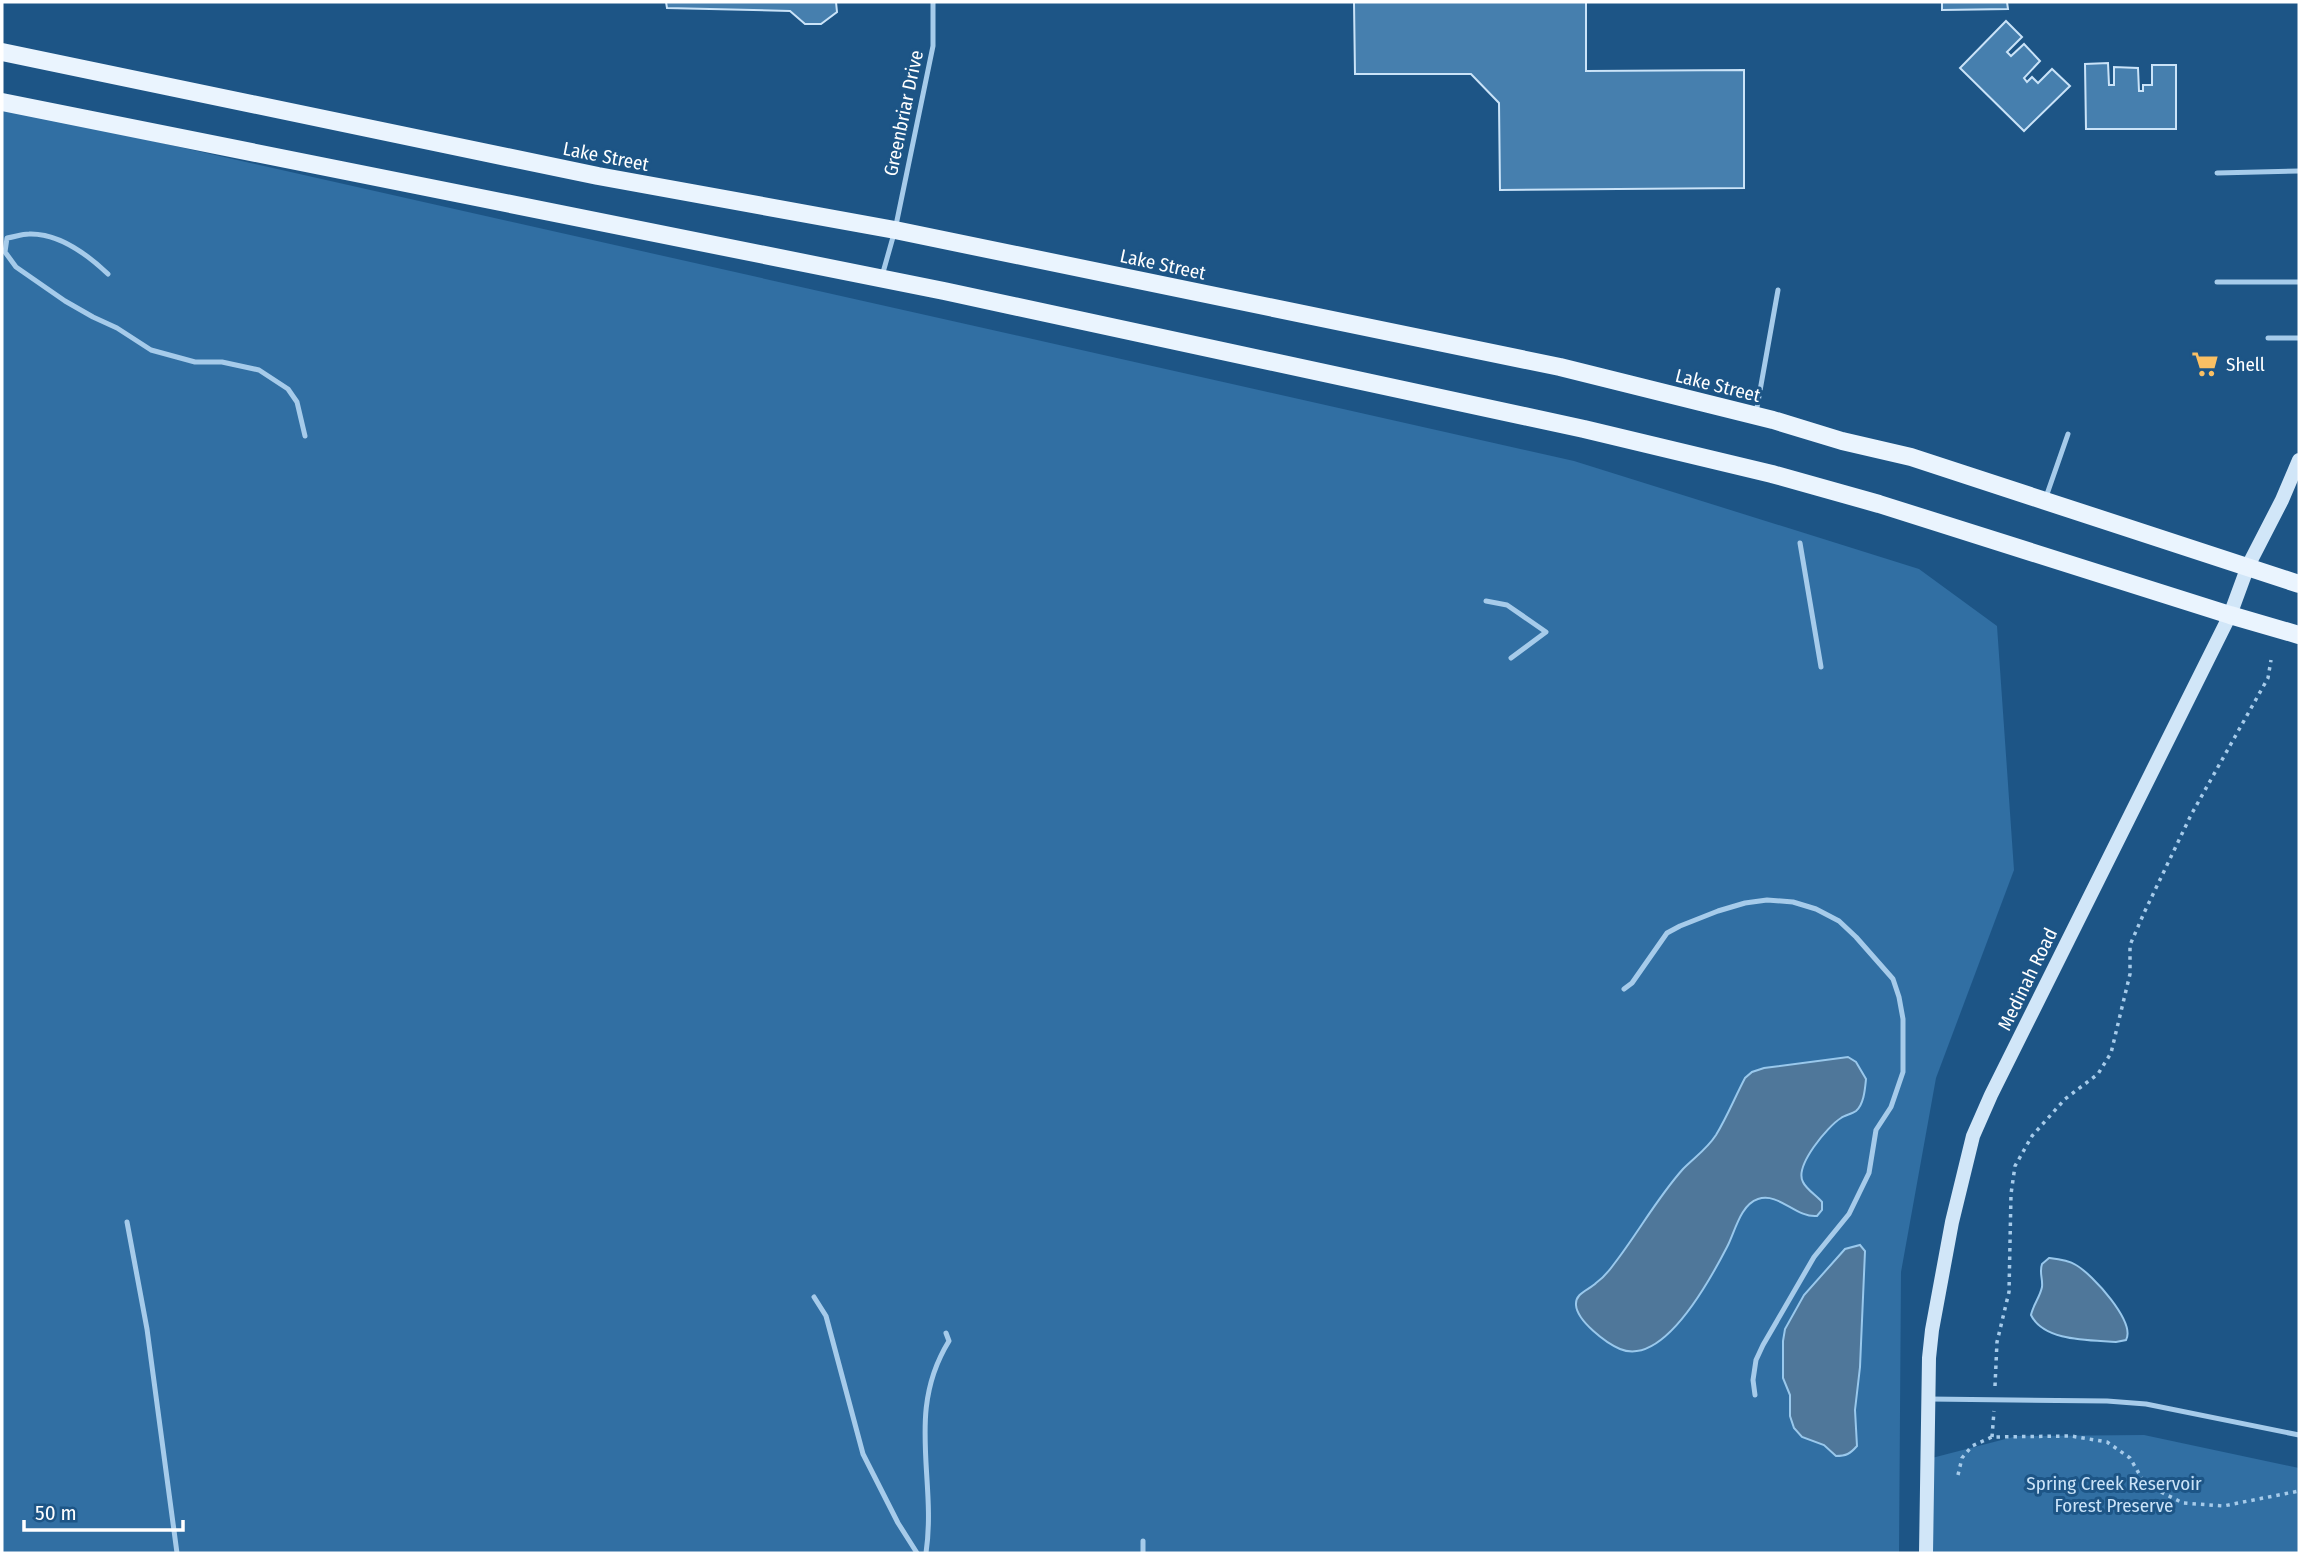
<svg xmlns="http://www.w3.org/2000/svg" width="2301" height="1555" font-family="'Fira Sans Condensed',sans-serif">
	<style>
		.green { fill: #316fa3 }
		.water { fill: #4f779a; stroke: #99c8ec; stroke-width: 2 }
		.building { fill: #467fae; stroke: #cae3f8; stroke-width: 2 }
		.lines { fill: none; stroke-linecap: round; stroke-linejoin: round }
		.path { stroke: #a6cbea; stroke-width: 3.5; stroke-dasharray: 3.5 5; stroke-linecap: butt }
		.lane { stroke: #a6cbea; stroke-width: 5 }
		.secondary { stroke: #d1e6f8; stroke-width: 14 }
		.primary { stroke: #eaf4fe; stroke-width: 18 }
		.labels { text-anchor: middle; stroke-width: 6; stroke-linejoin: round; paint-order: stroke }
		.street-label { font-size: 19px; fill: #fff; stroke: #1d5586 }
		.poi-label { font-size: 19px; fill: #fff; stroke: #1d5586; text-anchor: start }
		.park-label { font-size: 19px; fill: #cae3f8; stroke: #1d5586 }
	</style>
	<rect width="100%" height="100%" fill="#1d5586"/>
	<g class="green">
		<polygon points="2,107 1574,461 1919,569 1997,626 2014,870 1936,1078 1901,1272 1899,1553 2,1553"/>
		<polygon points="2144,1435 2299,1468 2299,1553 1932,1553 1928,1459 2017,1436"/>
	</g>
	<g class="water">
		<path d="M1848 1057 1856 1062 1866 1079C1865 1089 1864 1104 1856 1111 1852 1114 1845 1115 1841 1118 1828 1126 1794 1166 1803 1182 1806 1189 1817 1196 1822 1202V1210L1817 1216C1796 1218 1779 1192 1758 1199 1740 1205 1735 1232 1727 1247 1711 1278 1664 1367 1620 1349 1606 1343 1577 1321 1576 1305 1575 1293 1589 1290 1596 1283 1603 1278 1609 1271 1614 1264 1638 1233 1657 1198 1683 1169 1695 1157 1707 1149 1716 1135 1727 1117 1735 1097 1745 1078L1752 1072 1764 1068Z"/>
		<path d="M1860 1245 1865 1251 1860 1367 1855 1410 1857 1446C1850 1454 1846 1456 1836 1456L1824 1445 1802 1437 1794 1428 1790 1416V1395L1783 1378V1341L1785 1329 1804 1295 1845 1249Z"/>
		<path d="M2049 1258C2058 1259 2068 1260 2076 1265 2092 1274 2136 1322 2126 1340L2116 1342C2091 1340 2044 1342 2031 1315 2033 1305 2040 1297 2042 1287 2043 1278 2039 1273 2042 1264Z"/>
	</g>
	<g class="building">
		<polygon points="666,2 836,2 837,12 821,24 805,24 790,11 667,8"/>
		<polygon points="1354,2 1586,2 1586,71 1744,70 1744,188 1500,190 1499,103 1471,74 1355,74"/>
		<polygon points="1942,2 2007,2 2008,9 1942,10"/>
		<polygon points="2006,21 2022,37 2007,52 2011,56 2024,44 2040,61 2024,78 2027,82 2032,77 2038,83 2052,69 2070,86 2024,131 1960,68"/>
		<polygon points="2108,63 2109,85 2114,85 2114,67 2138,68 2139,91 2143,91 2143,85 2152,85 2152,65 2176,65 2176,129 2086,129 2085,64"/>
	</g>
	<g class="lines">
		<g class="path">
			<polyline points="1995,1386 1997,1342 2009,1292 2011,1194 2015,1166 2032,1136 2065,1099 2098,1074 2111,1053 2130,974 2130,945 2144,913 2191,815 2268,678 2271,660"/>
			<polyline points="1992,1437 1994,1411"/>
			<polyline points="1958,1475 1962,1458 1972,1446 1992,1437 2071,1436 2107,1442 2130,1458 2145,1484 2183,1503 2223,1506 2299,1491"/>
		</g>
		<g class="lane">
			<polyline points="2217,173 2299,171"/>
			<path d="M108 274C88 255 59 233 29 234 22 234 14 237 7 238L5 252 16 267 65 301 93 317 117 328 151 350 195 362H222L259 370 288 389 297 402 305 436"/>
			<polyline points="882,276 895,230 933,46 933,2"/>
			<polyline points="2217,282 2299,282"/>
			<polyline points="2268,338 2299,338"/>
			<polyline points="1756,413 1778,290"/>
			<polyline points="2046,497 2068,434"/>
			<polyline points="1800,543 1821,667"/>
			<polyline points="1486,601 1507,605 1546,632 1511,658"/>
			<polyline points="1624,989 1632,983 1667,933 1680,926 1718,911 1745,903 1767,900 1793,902 1816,909 1839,921 1856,937 1893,979 1899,997 1903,1019 1903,1072 1891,1107 1876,1130 1869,1173 1849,1214 1814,1257 1763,1345 1756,1360 1753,1380 1755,1395"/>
			<polyline points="127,1222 147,1329 177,1553"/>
			<polyline points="814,1297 826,1316 863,1454 898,1523 917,1553"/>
			<polyline points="1929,1399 2107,1401 2146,1404 2299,1435"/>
			<path d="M926 1553C937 1478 905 1412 949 1341L946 1333"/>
			<polyline points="1143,1553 1143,1541"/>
		</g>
		<polyline class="secondary" points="1926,1553 1929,1358 1932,1330 1952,1222 1973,1136 1991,1095 2230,615 2248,566 2282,500 2299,460"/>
		<g class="primary">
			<polyline points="2,52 598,176 895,230 1560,367 1773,420 1842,441 1911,457 2299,584"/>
			<polyline points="2,102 944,291 1584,429 1772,474 1879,504 2230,615 2299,635"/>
		</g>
	</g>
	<defs>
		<symbol id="supermarket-bare" viewBox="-9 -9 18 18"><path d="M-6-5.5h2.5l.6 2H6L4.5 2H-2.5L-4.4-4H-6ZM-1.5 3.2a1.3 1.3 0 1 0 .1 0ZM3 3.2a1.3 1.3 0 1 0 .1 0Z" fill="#fac064" stroke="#1d5586" stroke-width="2.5" paint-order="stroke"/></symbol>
	</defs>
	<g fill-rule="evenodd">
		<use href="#supermarket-bare" x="2186" y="345" width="38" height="38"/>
	</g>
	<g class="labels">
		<g class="street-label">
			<text transform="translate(903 113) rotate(-78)" y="7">Greenbriar Drive</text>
			<text transform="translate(606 156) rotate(11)" y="7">Lake Street</text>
			<text transform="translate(1163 264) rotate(12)" y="7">Lake Street</text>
			<text transform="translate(1718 385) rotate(14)" y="7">Lake Street</text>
			<text transform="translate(2027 979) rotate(-64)" y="7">Medinah Road</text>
		</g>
		<g class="poi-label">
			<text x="2226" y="371">Shell</text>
		</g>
		<g class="park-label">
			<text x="2114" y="1490">Spring Creek Reservoir<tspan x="2114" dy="22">Forest Preserve</tspan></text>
		</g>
	</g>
	<rect width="2301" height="1555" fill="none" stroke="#ffffff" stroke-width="7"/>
	<path d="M24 1520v10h159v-10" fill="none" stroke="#ffffff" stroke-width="3.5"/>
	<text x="35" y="1520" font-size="21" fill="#ffffff" stroke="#1d5586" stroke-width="5" paint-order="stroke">50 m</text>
</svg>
